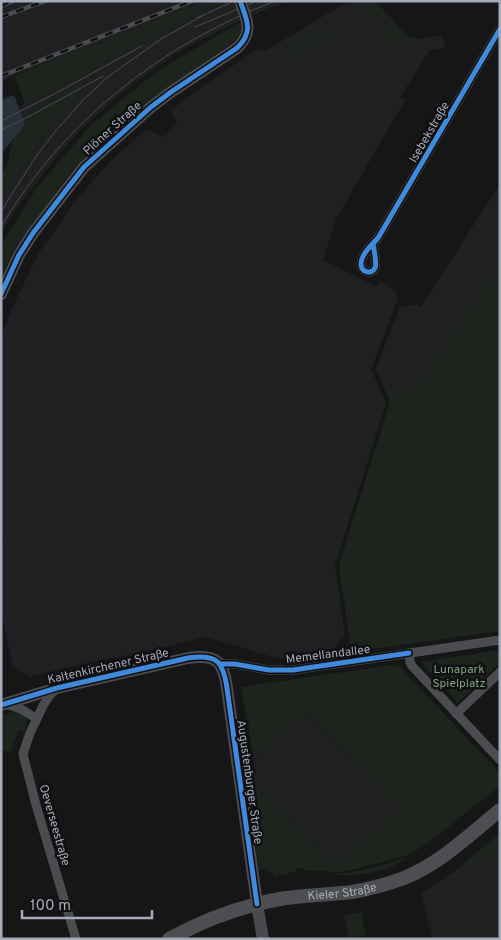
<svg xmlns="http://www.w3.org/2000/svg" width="501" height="940" font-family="Overpass,sans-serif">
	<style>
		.built { fill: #202023 }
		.green { fill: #1c241d }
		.water { fill: #283039 }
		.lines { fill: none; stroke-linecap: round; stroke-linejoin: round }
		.street { stroke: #4a4c4f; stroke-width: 9 }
		.secondary { stroke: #484a4e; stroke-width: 12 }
		.primary { stroke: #4d4e51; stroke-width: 14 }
		.tram { stroke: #4a4c4f; stroke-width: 1 }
		.rail-casing { stroke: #4a4c4f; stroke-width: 4.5 }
		.rail { stroke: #101012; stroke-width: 2.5; stroke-dasharray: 8; stroke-linecap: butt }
		.cycleway-casing { stroke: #101012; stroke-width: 8 }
		.cycleway { stroke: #408adc; stroke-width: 5 }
		.labels { text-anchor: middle; stroke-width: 5; stroke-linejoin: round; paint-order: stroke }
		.street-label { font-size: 12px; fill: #a6abb9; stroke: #101012 }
		.park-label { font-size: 12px; fill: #7ba580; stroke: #101012 }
	</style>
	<rect width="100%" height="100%" fill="#161616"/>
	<g class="built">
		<polygon points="1,1 204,1 110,40 55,59 1,81"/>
		<polygon points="221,1 289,1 264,10 233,24 180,51 148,73 124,91 82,128 62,150 18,206 1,234 1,198 19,170 47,131 73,101 1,134 1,116"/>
		<polygon points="356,1 369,1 378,4 407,36 420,39 442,35 445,48 430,50 400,97 405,100 336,219 323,260 377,287 381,281 394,290 398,297 397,301 371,369 386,403 335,565 345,635 332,651 280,659 206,637 120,657 103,659 29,677 13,666 1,610 1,548 4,538 1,536 1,334 16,300 39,253 72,206 94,179 115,157 146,129 164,137 177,123 171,110 202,87 257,49 265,51 342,5"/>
		<polygon points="500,184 500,260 440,354 425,380 406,396 394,394 377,366 400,307 417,305 421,307"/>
		<polygon points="307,710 399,808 335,868 254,781 254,760"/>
		<polygon points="500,833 500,939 432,939 421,894 455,871"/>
	</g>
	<g class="green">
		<polygon points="204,1 221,1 25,104 15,76 55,59 110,40"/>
		<path d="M362 1H369L378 4 407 36 412 37C407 41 396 44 390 40 387 38 385 36 383 33L392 24 379 11 370 20 357 7 358 4Z"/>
		<path d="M242 21C243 34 239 37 229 45L145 103 78 163 15 248 1 277V246L36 189 90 126 159 70Z"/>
		<polygon points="326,26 386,86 363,124 359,119 374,102 372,100 384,87 328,32 302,58 295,51 293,46"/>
		<polygon points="85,82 73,101 47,131 19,170 1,198 1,174 7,166 13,139 25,125 35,108"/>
		<polygon points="500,260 500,631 351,652 339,565 390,402 376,369 377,366 394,394 406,396 425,380 440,354"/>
		<polygon points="500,650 500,663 458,703 421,662"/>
		<polygon points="393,665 400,667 500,773 500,786 430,841 409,855 356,869 338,872 304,870 303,868 296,868 296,871 282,875 274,876 274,874 271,872 269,874 267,868 259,870 247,788 254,781 335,868 399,808 307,710 254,760 241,687"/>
		<path d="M19 711C28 718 29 721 24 731H18L11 751H1V715Z"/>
		<polygon points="500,833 500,848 457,874 422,898 421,894 455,871"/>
		<path d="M408 857C387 873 364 875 338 875V874L368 869Z"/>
		<polygon points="361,912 366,935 349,938 344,916"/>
	</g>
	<polygon class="water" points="14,95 25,125 1,154 1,100"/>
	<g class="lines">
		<g class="street">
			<path d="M373 244C374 249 377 263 375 268 371 275 361 272 361 264 361 254 372 245 378 238L500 29"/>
			<polyline points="409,653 410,662 412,666 500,760"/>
			<polyline points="220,664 235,664 269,670 293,670 500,640"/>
			<polyline points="55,690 51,694 44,704 30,733 23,754 36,805 76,939"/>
			<polyline points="6,704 21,709 37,719"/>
			<polyline points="456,714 500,672"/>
		</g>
		<g class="secondary">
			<path d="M1 294 19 255 33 233 84 167 151 107 171 92 237 48C254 32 247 20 240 1"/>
			<path d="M1 705 57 688 188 658C217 654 223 661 227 688L257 904 263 939"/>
		</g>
		<path class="primary" id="s1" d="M169 939C204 920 241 906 280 899 304 895 328 895 352 892 369 889 388 884 404 878 441 863 469 835 500 810"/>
		<g class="tram">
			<polyline points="197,18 234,1"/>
			<polyline points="195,27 255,2"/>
			<polyline points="1,121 56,93 142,46"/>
			<polyline points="1,130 30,116 103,76"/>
			<polyline points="1,212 8,200 37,155 54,133 83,100 109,76 161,39 204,15"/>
			<path d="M1 227C63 121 161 45 275 1"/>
		</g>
		<defs>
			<g id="rail">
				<polyline points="1,6 13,1"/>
				<polyline points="1,17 45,1"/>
				<polyline points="1,76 192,1"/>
			</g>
		</defs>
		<use href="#rail" class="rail-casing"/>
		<use href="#rail" class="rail"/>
		<defs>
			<g id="cycleway">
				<path d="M373 244C374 249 377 263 375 268 371 275 361 272 361 264 361 254 372 245 378 238L500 29"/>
				<path d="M1 294 19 255 33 233 84 167 151 107 171 92 237 48C254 32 247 20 240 1"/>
				<polyline points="220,664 235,664 269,670 293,670 409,653"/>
				<path d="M1 705 57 688 188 658C217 654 223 661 227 688L257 904"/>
			</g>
		</defs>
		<use href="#cycleway" class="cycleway-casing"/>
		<use href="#cycleway" class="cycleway"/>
	</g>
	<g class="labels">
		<g class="street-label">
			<text transform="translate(112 128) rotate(-42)" y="4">Plöner Straße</text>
			<text transform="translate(429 132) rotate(-60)" y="4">Isebekstraße</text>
			<text transform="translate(328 654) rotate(-7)" y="4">Memellandallee</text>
			<text transform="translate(108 666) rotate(-13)" y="4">Kaltenkirchener Straße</text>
			<text transform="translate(250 782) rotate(82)" y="4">Augustenburger Straße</text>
			<text transform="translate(55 825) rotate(74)" y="4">Oeverseestraße</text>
			<text dy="4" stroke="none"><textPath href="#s1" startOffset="181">Kieler Straße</textPath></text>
		</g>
		<g class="park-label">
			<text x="459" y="673">Lunapark<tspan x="459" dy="14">Spielplatz</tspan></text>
		</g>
	</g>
	<rect width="501" height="940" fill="none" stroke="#a6abb9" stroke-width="5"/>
	<path d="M22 910v8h130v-8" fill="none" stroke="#a6abb9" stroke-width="2.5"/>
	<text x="30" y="910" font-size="15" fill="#a6abb9" stroke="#101012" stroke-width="4" paint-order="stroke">100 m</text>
</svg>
